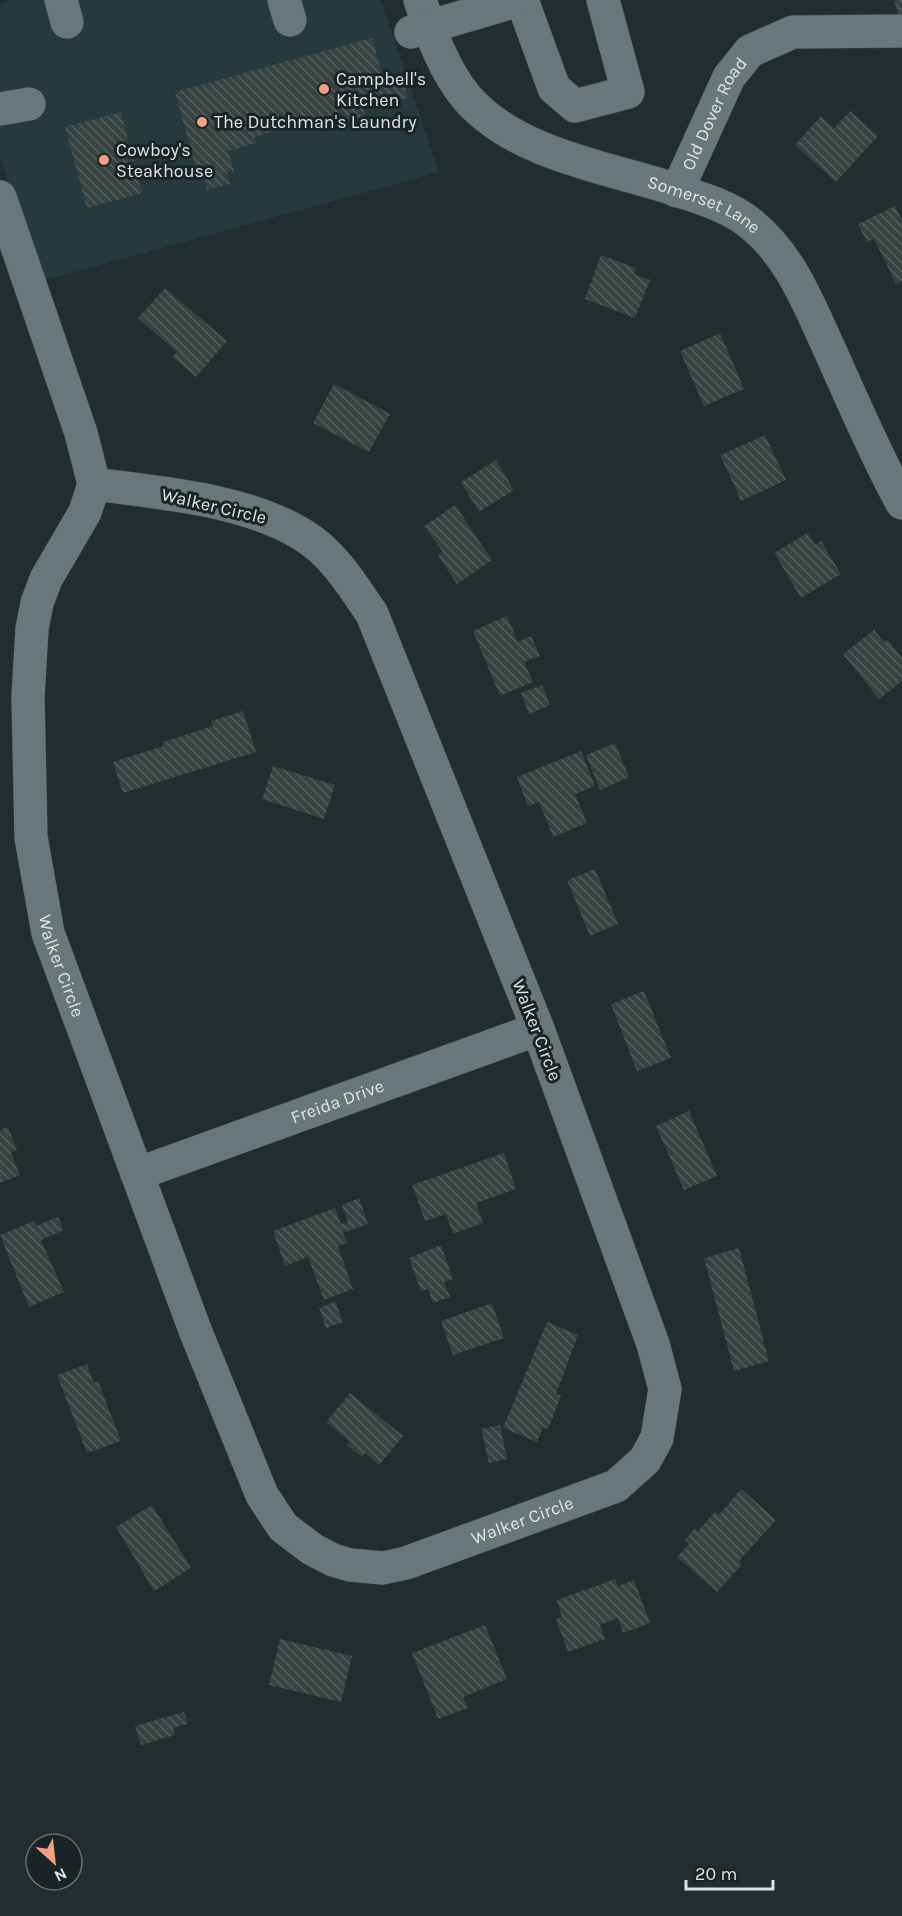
<svg xmlns="http://www.w3.org/2000/svg" width="902" height="1916" font-family="Karla,sans-serif">
	<style>
		.built { fill: #26393d }
		.building { fill: url(#building-back-hatch) }
		.lines { fill: none; stroke-linecap: round; stroke-linejoin: round }
		.minor-casing { stroke: #424c4d; stroke-width: 34 }
		.minor { stroke: #6a777a; stroke-width: 33 }
		.poi-dot { fill: #f2a081; stroke: #192426; stroke-width: 2 }
		.labels { text-anchor: middle; stroke-width: 6; stroke-linejoin: round; paint-order: stroke }
		.poi-label { font-size: 18px; fill: #dde4e5; stroke: #192426; text-anchor: start }
		.street-label { font-size: 18px; fill: #dde4e5; stroke: #192426 }
	</style>
	<defs>
		<pattern id="building-back-hatch" width="6" height="6" patternUnits="userSpaceOnUse" patternTransform="scale(1.5)"><rect width="6" height="6" fill="#36423f"/><path d="M-1 5l2 2M0 0l6 6M5-1l2 2" fill="none" stroke="#535d5b"/></pattern>
	</defs>
	<rect width="100%" height="100%" fill="#222d30"/>
	<polygon class="built" points="13,0 381,0 439,172 42,281 0,158 0,4"/>
	<g class="building">
		<polygon points="894,0 902,0 902,20 900,21"/>
		<polygon points="372,38 384,81 402,76 408,98 390,103 389,99 363,107 366,120 359,122 359,119 346,122 343,112 254,137 256,143 228,151 234,171 227,172 230,184 207,190 204,178 199,179 175,92"/>
		<polygon points="850,111 878,136 836,182 795,145 821,116 834,128"/>
		<polygon points="121,112 142,193 87,208 65,127"/>
		<polygon points="895,206 902,220 902,281 896,284 874,239 867,242 858,224"/>
		<polygon points="601,255 636,268 634,274 650,280 635,318 585,299"/>
		<polygon points="165,288 227,341 196,377 172,357 177,352 138,318"/>
		<polygon points="720,333 744,389 704,406 680,351"/>
		<polygon points="334,384 390,414 369,452 313,423"/>
		<polygon points="765,435 786,480 741,501 720,455"/>
		<polygon points="496,460 514,490 479,512 461,482"/>
		<polygon points="455,505 492,560 457,584 438,555 443,552 424,526"/>
		<polygon points="808,533 815,545 821,541 841,574 801,598 774,553"/>
		<polygon points="507,616 518,642 531,636 540,656 524,662 533,682 500,696 473,631"/>
		<polygon points="874,630 884,642 888,640 902,658 902,681 879,699 843,654"/>
		<polygon points="542,685 550,705 529,714 521,693"/>
		<polygon points="243,711 256,752 123,793 113,762 164,746 163,742 213,726 211,721"/>
		<polygon points="615,743 629,777 600,790 586,755"/>
		<polygon points="581,751 595,786 575,794 587,823 553,837 539,802 528,806 517,777"/>
		<polygon points="273,766 335,785 324,819 262,799"/>
		<polygon points="595,869 618,924 590,936 567,880"/>
		<polygon points="644,991 671,1058 637,1071 611,1004"/>
		<polygon points="689,1111 717,1176 684,1190 656,1126"/>
		<polygon points="8,1127 17,1150 11,1153 20,1175 0,1183 0,1130"/>
		<polygon points="504,1153 516,1189 476,1203 483,1223 453,1234 446,1214 425,1221 412,1185"/>
		<polygon points="359,1198 368,1224 343,1233 347,1243 338,1246 353,1289 324,1300 308,1257 285,1266 273,1231 335,1208 341,1224 348,1222 342,1205"/>
		<polygon points="58,1217 64,1230 41,1240 64,1292 29,1307 0,1235 34,1221 36,1226"/>
		<polygon points="441,1245 453,1279 444,1282 450,1297 433,1303 428,1289 421,1291 409,1258"/>
		<polygon points="739,1248 769,1361 734,1371 704,1258"/>
		<polygon points="335,1301 343,1322 326,1328 319,1308"/>
		<polygon points="492,1303 504,1338 453,1355 441,1321"/>
		<polygon points="547,1322 578,1335 556,1394 561,1396 548,1429 543,1427 537,1442 503,1428"/>
		<polygon points="87,1364 94,1383 98,1381 121,1441 87,1453 57,1375"/>
		<polygon points="350,1393 403,1436 379,1465 365,1453 362,1457 347,1445 350,1442 326,1422"/>
		<polygon points="500,1425 507,1459 489,1463 481,1429"/>
		<polygon points="741,1489 776,1520 739,1561 742,1564 717,1592 677,1557 689,1544 685,1540 695,1528 698,1531 715,1512 719,1515"/>
		<polygon points="152,1505 191,1568 154,1591 116,1527"/>
		<polygon points="615,1579 618,1586 634,1580 650,1623 623,1633 618,1618 600,1625 605,1639 568,1652 556,1619 562,1617 557,1600"/>
		<polygon points="485,1625 507,1679 463,1697 468,1708 438,1719 412,1653"/>
		<polygon points="280,1639 352,1656 341,1702 269,1685"/>
		<polygon points="184,1712 188,1724 173,1728 175,1735 141,1745 135,1726"/>
	</g>
	<g class="lines">
		<defs>
			<g id="minor">
				<polyline points="61,0 67,22"/>
				<polyline points="284,0 290,20"/>
				<path id="s1" d="M420 0C431 33 444 71 467 98 514 152 599 166 664 186 693 196 727 204 751 224 790 255 808 303 828 346 852 399 874 452 902 503"/>
				<polyline points="522,0 554,88 575,106 628,92 603,0"/>
				<polyline points="411,32 519,0"/>
				<polyline points="0,109 29,104"/>
				<path id="s2" d="M677 191 729 77 750 51 793 32 902 31"/>
				<path id="s3" d="M0 197 81 433 94 484 85 512 46 579 37 603 32 629 28 697 31 837 48 933 195 1330 262 1495 283 1527 312 1549 333 1560 350 1565 383 1568 406 1563 616 1486 645 1460 657 1438 665 1389 653 1344 538 1029 372 614C353 586 333 553 303 535 245 499 160 493 94 484"/>
				<path id="s4" d="M137 1174 538 1029"/>
			</g>
		</defs>
		<use href="#minor" class="minor-casing"/>
		<use href="#minor" class="minor"/>
	</g>
	<g class="poi-dot">
		<circle cx="324" cy="89" r="6"/>
		<circle cx="202" cy="122" r="6"/>
		<circle cx="104" cy="160" r="6"/>
	</g>
	<g class="labels">
		<g class="poi-label">
			<text x="336" y="85">Campbell's<tspan x="336" dy="21">Kitchen</tspan></text>
			<text x="214" y="128">The Dutchman's Laundry</text>
			<text x="116" y="156">Cowboy's<tspan x="116" dy="21">Steakhouse</tspan></text>
		</g>
		<g class="street-label">
			<text dy="6" stroke="none"><textPath href="#s2" startOffset="86">Old Dover Road</textPath></text>
			<text dy="6" stroke="none"><textPath href="#s1" startOffset="372">Somerset Lane</textPath></text>
			<text transform="translate(214 506) rotate(13)" y="6">Walker Circle</text>
			<text dy="6" stroke="none"><textPath href="#s3" startOffset="802">Walker Circle</textPath></text>
			<text transform="translate(537 1030) rotate(69)" y="6">Walker Circle</text>
			<text dy="6" stroke="none"><textPath href="#s4" startOffset="213">Freida Drive</textPath></text>
			<text dy="6" stroke="none"><textPath href="#s3" startOffset="1665">Walker Circle</textPath></text>
		</g>
	</g>
	<g transform="translate(54 1862) rotate(153)"><circle r="28" fill="#192426" stroke="#677172" stroke-width="1.5"/>
	<path d="M0-4.5L10 22L0 15L-10 22Z" fill="#f2a081"/>
	<text y="-9" font-size="16" font-weight="bold" text-anchor="middle" fill="#dde4e5">N</text>
	</g>
	<path d="M686 1880v9h87v-9" fill="none" stroke="#dde4e5" stroke-width="3"/>
	<text x="695" y="1880" font-size="18" fill="#dde4e5" stroke="#192426" stroke-width="4.5" paint-order="stroke">20 m</text>
</svg>
